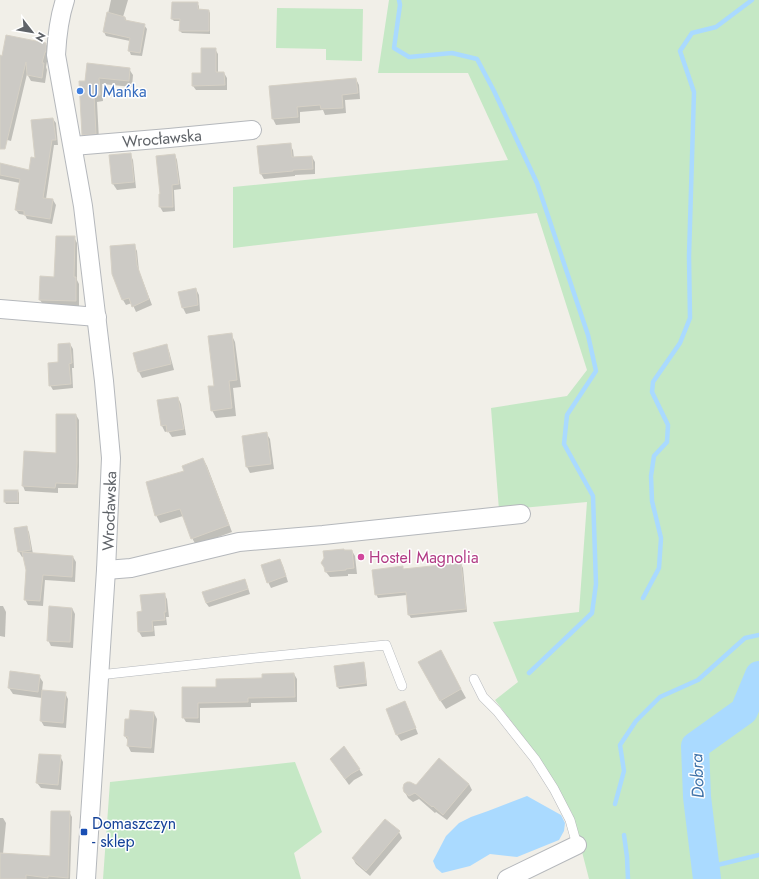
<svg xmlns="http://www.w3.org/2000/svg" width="759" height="879" font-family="Jost,sans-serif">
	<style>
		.green { fill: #c5e8c5 }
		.water { fill: #aadaff }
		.shadow { fill: #0003 }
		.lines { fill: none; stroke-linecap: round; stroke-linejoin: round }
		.stream { stroke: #aadaff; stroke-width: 4.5 }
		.river { stroke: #aadaff; stroke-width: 28 }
		.building { fill: #cccac5; stroke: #d6d1c6 }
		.service-casing { stroke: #b5b8bc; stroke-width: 10 }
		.minor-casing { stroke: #b5b8bc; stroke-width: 20 }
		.service { stroke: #fff; stroke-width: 9 }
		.minor { stroke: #fff; stroke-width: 18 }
		.shop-dot { fill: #3f7fe0; stroke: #fff; stroke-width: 1.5 }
		.hotel-dot { fill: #d1479c; stroke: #fff; stroke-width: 1.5 }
		.transit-dot { fill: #1a4fb4; stroke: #fff; stroke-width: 1.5 }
		.labels { text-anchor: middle; stroke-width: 3; stroke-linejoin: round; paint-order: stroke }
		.shop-label { font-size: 16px; fill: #366cbe; stroke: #fff; text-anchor: start }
		.street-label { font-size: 16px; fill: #5f6368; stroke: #fff }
		.hotel-label { font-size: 16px; fill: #b23c85; stroke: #fff; text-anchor: start }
		.transit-label { font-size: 16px; fill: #164399; stroke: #fff; text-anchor: start }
		.water-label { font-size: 17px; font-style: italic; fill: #4174aa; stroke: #fff }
	</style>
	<rect width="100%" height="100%" fill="#f1efe8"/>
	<g class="green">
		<polygon points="389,0 759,0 759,879 589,879 572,813 545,768 522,735 495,700 518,682 493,622 579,612 587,502 499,510 491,408 567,396 587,370 537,213 233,248 233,187 508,160 468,73 378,73"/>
		<polygon points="277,8 363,9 362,61 326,60 326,49 276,48"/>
		<polygon points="295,762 322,832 294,853 301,879 103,879 110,782"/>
	</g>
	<polygon class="water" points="527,796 561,815 565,823 564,831 559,840 517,857 490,854 470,866 442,873 436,868 433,861 446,836 459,823 471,817 488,811"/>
	<g class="shadow">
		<polygon points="111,0 128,0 123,17 125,17 127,22 144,25 147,29 142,56 131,55 129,50 130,41 106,36 104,32"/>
		<polygon points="197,3 199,6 199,10 209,11 210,13 210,34 182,33 180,31 180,21 174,21 172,19"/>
		<polygon points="46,44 49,50 46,67 47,70 45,83 31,81 27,74 11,141 0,138 0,56 3,57"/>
		<polygon points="215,49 218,54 218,73 224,73 227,78 227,90 196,90 193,86 202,74"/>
		<polygon points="88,64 129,69 133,75 132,87 102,84 103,101 97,102 99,140 87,141 83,134 85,82"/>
		<polygon points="356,79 359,85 360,99 345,100 346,113 325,115 323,110 300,112 300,123 276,125 273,119 270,86"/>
		<polygon points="53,119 56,123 58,145 54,145 46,199 53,200 56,205 52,224 27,219 25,215 19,214 16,210 20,183 0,179 0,164 29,171 36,159"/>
		<polygon points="290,145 293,150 294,158 312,157 315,162 315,174 295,175 295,176 264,179 261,174"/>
		<polygon points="130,154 133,160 136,188 117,190 113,184"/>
		<polygon points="175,155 177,160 181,189 174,190 175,211 163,212 160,207 160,195"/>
		<polygon points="74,237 77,243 77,280 79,284 79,306 44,306 40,300 55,278"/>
		<polygon points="134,245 137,251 139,271 152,305 136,312 132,303 126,305 123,300 113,274"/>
		<polygon points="196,289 199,295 200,311 186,314 183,308"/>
		<polygon points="231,334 235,342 241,387 233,388 236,416 216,418 212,410 215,387"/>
		<polygon points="70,344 73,349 74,368 72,368 73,388 53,390 50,385 59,363"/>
		<polygon points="166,345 169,351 174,370 142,378 139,372 134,353"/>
		<polygon points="178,398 181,404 186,435 172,437 168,431 165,432 162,426 158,401"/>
		<polygon points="76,415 79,420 79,467 78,488 58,488 58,493 25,491 23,486 57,454"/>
		<polygon points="266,433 270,439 274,469 250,473 247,467 243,437"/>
		<polygon points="203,459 207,466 232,532 196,545 192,538 183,516 160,523 156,515 186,472"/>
		<polygon points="18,491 19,493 19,504 6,504 5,502"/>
		<polygon points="26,527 29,532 33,554 73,557 76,562 75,582 45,580 43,606 28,605 25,599 27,570 24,556 22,557 19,552 15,529"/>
		<polygon points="352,551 355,556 357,574 348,574 348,576 330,577 326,572"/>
		<polygon points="280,560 283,566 288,582 271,588 268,582"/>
		<polygon points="461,564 463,568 467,612 411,618 409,615 407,595 378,598 376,594 403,568 404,570"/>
		<polygon points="245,580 247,585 250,594 209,607 206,603"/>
		<polygon points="164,594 167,599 169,617 166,617 167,625 154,626 155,636 142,637 139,632"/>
		<polygon points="0,606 3,606 6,612 5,637 0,636"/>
		<polygon points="72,608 75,614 73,648 51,646 48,640"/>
		<polygon points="445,660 466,698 446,709 440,700"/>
		<polygon points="363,663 365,666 367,686 339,689 338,687"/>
		<polygon points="294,674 297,679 297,702 251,703 251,707 200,708 200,723 186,722 183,717 183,688 217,688 263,679"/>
		<polygon points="39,676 43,682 42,691 65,693 68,699 66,728 44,726 41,721 42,698 13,694 9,688"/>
		<polygon points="408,708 418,734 401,741 397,735 387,710"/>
		<polygon points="154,713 157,719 154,753 131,752 128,746 128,741 125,736"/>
		<polygon points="60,756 63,762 61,790 41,788 37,783"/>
		<polygon points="335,765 359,769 363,775 354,780 349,785"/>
		<polygon points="469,784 472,790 447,820 436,812 435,813 419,799 413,802 408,798 405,792 416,786"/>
		<polygon points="69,812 72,817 70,879 27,879 0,877 0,818 3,818 6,823 3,854 51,857"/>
		<polygon points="399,832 402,838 370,876 356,864 353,859"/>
	</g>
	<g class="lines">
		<g class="stream">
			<polyline points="399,0 400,5 394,48 409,57 452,53 477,59 494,91 537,183 588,335 596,371 567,415 564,444 593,496 596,584 592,613 529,673"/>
			<polyline points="643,598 659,568 661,538 652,501 651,476 654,456 667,442 668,425 652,392 653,382 680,343 690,318 689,256 694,92 680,51 692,33 716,27 752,0"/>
			<polyline points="615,804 624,771 620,745 636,721 660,697 698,680 745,638 759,635"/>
			<polyline points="624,835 627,857 628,879"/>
			<polyline points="705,868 759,855"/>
		</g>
		<polyline class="river" points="707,879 697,797 695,746 744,711 759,675"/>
	</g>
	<g class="building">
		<polygon points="172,2 198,2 198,9 209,10 209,31 179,31 180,19 171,19"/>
		<polygon points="107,12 125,17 125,20 145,24 140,53 128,51 130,38 103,32"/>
		<polygon points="6,35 46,43 46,52 45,52 42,63 44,63 42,78 27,75 26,62 5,149 0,149 0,55 2,56"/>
		<polygon points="201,48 216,48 216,72 224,72 225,85 192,86 192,73 201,73"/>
		<polygon points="87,63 130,68 129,81 99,78 100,95 94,95 96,134 82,135 79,81 85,81"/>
		<polygon points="356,78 358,93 342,95 343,108 321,109 320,105 297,107 298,117 272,119 269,86"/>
		<polygon points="53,118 56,140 52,140 43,198 53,199 50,219 24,215 24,211 15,210 20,179 0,175 0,163 29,170 31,157 35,158 31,120"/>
		<polygon points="291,143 292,157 312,156 313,169 293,170 293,171 260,174 257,146"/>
		<polygon points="131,153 134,182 112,184 109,155"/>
		<polygon points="175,154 179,184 172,185 173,207 159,207 159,194 160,194 156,156"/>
		<polygon points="56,236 75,236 74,277 76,277 76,301 39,300 40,276 54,277"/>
		<polygon points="135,244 137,265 149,299 132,307 129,298 122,300 112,274 110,246"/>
		<polygon points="196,288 198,305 182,308 178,292"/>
		<polygon points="232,333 237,380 229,381 232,408 211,411 208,386 214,386 208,336"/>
		<polygon points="70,343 72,363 69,364 71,384 49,386 48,363 58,362 58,344"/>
		<polygon points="167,344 171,364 138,372 133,353"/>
		<polygon points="178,397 184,429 167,432 166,425 161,426 157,400"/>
		<polygon points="56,414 76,414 77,461 76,484 56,483 55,488 22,486 24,451 56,453"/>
		<polygon points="267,432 271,464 246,467 242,436"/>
		<polygon points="203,458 229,525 191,539 180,509 155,516 146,482 184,471 182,466"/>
		<rect x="4" y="490" width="14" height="12"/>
		<polygon points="27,526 31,550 18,552 14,528"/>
		<polygon points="344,549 344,550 352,550 354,568 346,569 346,570 325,572 324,567 321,563 324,558 323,551"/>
		<polygon points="22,552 73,556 72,577 43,575 40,601 24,600 26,570"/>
		<polygon points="280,559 286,576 267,583 261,565"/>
		<polygon points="461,563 466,609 408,615 406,592 375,595 372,570 403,566 403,569"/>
		<polygon points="245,579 248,589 206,603 202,592"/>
		<polygon points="165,593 166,612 164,612 165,620 152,621 153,631 138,632 137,612 142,611 140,595"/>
		<polygon points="49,606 72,608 70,642 47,641"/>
		<polygon points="441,650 461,689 440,701 418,662"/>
		<polygon points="364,662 366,683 337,687 334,666"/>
		<polygon points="10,671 40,675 38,692 8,688"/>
		<polygon points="294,673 295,697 248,698 248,702 198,703 198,718 182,718 182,687 216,687 216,679 262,678 262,674"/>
		<polygon points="42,690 66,692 63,723 40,721"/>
		<polygon points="405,701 416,728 396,735 386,709"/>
		<polygon points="130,710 154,712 151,748 127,746 128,737 124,736 125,719 129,719"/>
		<polygon points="344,746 360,769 351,774 345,779 330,759"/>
		<polygon points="39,754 61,755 58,785 36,783"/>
		<polygon points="439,758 469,784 443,815 433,806 432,807 415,793 409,796 404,792 403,788 404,784 407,782 410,782 416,785"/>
		<polygon points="51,811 70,811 68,878 48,876 48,878 26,875 26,879 0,879 0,853 50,856"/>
		<polygon points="385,819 400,831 366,871 352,858"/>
	</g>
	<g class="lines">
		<defs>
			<g id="service">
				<polyline points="99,675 255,658 386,645 402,686"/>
				<polyline points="474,679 483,697 497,711 535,759 554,789 570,820 577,845"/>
			</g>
			<g id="minor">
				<path d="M65 0C59 18 57 36 56 55L83 206 104 381 111 458 106 570 86 879"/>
				<polyline points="73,146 169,138 252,130"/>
				<polyline points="0,309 97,317"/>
				<polyline points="106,570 131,568 239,542 323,535 521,514"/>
				<polyline points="507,879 577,845"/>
			</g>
		</defs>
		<use href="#service" class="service-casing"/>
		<use href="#minor" class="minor-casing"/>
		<use href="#service" class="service"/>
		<use href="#minor" class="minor"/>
	</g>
	<circle class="shop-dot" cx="80" cy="91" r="4"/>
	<circle class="hotel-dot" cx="361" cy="557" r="4"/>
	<rect class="transit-dot" x="80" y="828" width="8" height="8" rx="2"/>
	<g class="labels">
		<g class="shop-label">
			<text x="88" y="97">U Mańka</text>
		</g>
		<g class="street-label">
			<text transform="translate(162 138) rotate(-5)" y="6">Wrocławska</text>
			<text transform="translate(109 511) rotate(-88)" y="6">Wrocławska</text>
		</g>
		<g class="hotel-label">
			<text x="369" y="563">Hostel Magnolia</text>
		</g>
		<g class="transit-label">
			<text x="92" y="829">Domaszczyn<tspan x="92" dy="18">- sklep</tspan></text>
		</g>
		<g class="water-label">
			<text transform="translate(697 776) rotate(-92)" y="6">Dobra</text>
		</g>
	</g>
	<g transform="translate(32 32) rotate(121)" stroke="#ffffff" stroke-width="3" paint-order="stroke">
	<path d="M0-3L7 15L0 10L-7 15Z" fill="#5f6368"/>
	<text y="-6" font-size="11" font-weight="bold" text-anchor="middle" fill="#5f6368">N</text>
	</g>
</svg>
